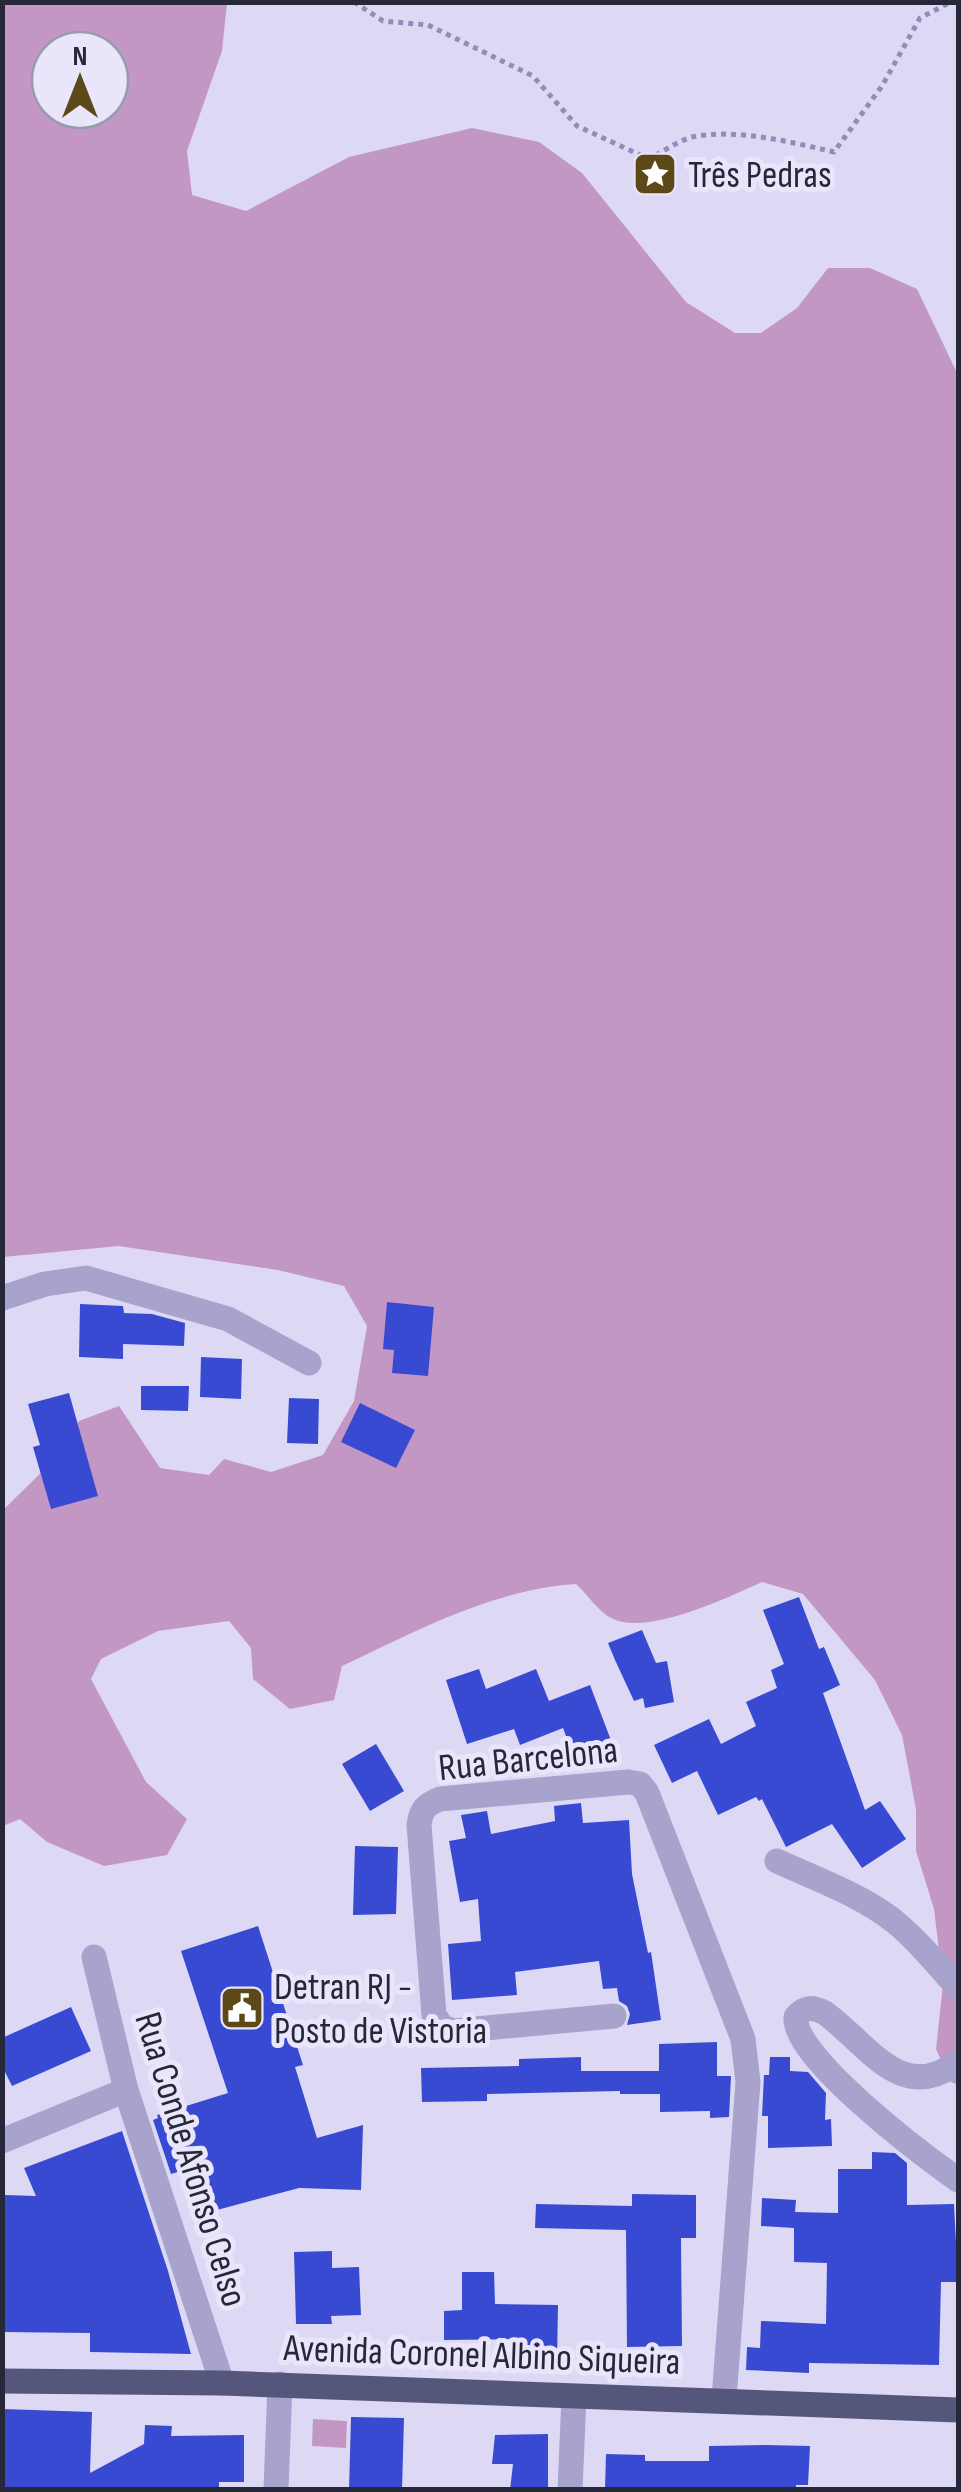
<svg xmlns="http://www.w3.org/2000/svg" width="961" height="2492" font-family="'Sofia Sans Condensed',sans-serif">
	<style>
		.green { fill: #c397c4; fill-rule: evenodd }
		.building { fill: #384ad2 }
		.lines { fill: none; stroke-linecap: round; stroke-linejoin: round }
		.path { stroke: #918db9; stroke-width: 5; stroke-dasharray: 5 5; stroke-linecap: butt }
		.minor { stroke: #a7a3cd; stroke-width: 25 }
		.major { stroke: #55567b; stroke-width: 25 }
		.labels { text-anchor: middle; stroke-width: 10; stroke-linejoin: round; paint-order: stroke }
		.poi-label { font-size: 38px; fill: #262738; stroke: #e9e5fb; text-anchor: start }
		.street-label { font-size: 38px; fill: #262738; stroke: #e9e5fb }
	</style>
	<rect width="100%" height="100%" fill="#ddd9f4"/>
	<g class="green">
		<path d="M3 3H227L222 51 187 151 192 195 246 211 349 157 472 128 539 142 582 173 686 302 735 333H761L797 308 828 268H870L917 289 958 375V2085L951 2082 936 2049 943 1984 934 1909 916 1851V1809L902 1735 875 1680 803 1594 762 1582C729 1597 646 1637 611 1618 598 1611 587 1594 576 1584 494 1589 416 1631 342 1666L334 1700 290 1709 253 1679 251 1648 229 1621 158 1631 101 1659 91 1679 146 1782 187 1819 167 1855 104 1866 47 1842 20 1819 3 1826V1510L57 1457 79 1421 119 1406 160 1468 209 1475 224 1459 271 1472 323 1455 354 1401 367 1326 344 1286 278 1270 119 1246 3 1257ZM50 50H110V110H50Z"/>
		<polygon points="313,2419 347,2421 346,2448 312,2446"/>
	</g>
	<g class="building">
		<polygon points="387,1302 434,1307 428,1376 392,1373 394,1350 383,1349"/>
		<polygon points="80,1304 123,1306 124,1313 152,1314 185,1323 184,1346 123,1344 123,1359 79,1357"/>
		<polygon points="201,1357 242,1359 241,1399 200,1397"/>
		<polygon points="141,1386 189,1386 188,1411 141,1410"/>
		<polygon points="69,1393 98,1496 51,1509 33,1447 40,1445 28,1404"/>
		<polygon points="289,1398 319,1399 318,1444 287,1443"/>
		<polygon points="360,1403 415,1430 396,1468 341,1442"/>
		<polygon points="799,1597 819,1649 824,1647 840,1685 823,1693 865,1810 880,1801 906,1839 862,1868 832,1824 786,1847 762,1799 759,1801 756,1797 718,1815 697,1771 672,1783 654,1745 709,1719 721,1744 756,1726 746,1702 777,1688 771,1670 784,1664 763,1610"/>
		<polygon points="642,1630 656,1663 667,1661 674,1702 645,1708 643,1698 634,1701 615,1660 608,1643"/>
		<polygon points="479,1669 486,1689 536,1669 549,1701 590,1685 612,1743 574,1757 563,1728 520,1745 514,1729 467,1744 446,1680"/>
		<polygon points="376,1744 404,1791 370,1811 342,1764"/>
		<polygon points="581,1803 583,1823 629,1820 632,1874 648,1953 651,1952 661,2020 627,2025 630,2014 627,2006 619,2001 617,1988 603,1989 599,1961 515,1972 517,1995 452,2000 448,1944 481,1941 478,1899 460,1902 449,1841 466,1838 461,1815 487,1811 491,1834 555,1821 554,1806"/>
		<polygon points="355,1846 398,1847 396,1914 353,1915"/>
		<polygon points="258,1926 303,2065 295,2067 317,2138 363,2125 361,2190 299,2188 206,2213 194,2167 171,2174 153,2120 158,2118 157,2115 228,2093 181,1951"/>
		<polygon points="71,2007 91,2051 12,2086 2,2066 2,2038"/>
		<polygon points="717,2042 717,2076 731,2076 729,2117 710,2118 710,2111 660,2112 660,2094 620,2094 620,2091 487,2094 487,2101 422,2102 421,2068 519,2066 519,2059 581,2057 581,2071 659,2071 659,2044"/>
		<polygon points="770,2057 790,2057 790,2071 808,2072 826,2093 825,2120 831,2119 832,2146 768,2148 768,2116 762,2116 764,2075 769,2075"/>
		<polygon points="122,2131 168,2271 191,2354 90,2352 90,2333 2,2332 5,2195 36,2196 24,2168"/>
		<polygon points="872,2152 895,2153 907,2163 907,2205 954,2204 958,2282 941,2282 939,2365 809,2363 809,2373 746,2370 747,2347 760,2348 761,2321 826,2324 827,2263 794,2262 794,2228 761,2226 762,2198 796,2200 795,2212 838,2213 838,2169 872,2169"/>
		<polygon points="632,2194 696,2195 696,2238 681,2238 682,2346 627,2347 626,2230 535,2228 536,2204 632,2206"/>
		<polygon points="332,2251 332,2268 359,2267 361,2315 331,2316 332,2324 296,2324 294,2252"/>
		<polygon points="462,2272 494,2272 495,2304 558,2305 557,2361 520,2360 520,2339 444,2340 444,2311 462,2310"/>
		<polygon points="2,2409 92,2412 90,2473 144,2444 145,2425 172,2426 171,2436 244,2435 244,2482 219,2482 219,2490 2,2490"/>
		<polygon points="351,2417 404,2418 402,2490 349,2490"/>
		<polygon points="548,2434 548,2490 510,2490 513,2464 492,2464 495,2435"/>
		<polygon points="766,2445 810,2446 808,2485 796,2485 796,2490 605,2490 606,2454 645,2455 645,2461 709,2461 709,2446"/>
	</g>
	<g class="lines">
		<path class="path" d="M354 2 383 21 428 25 533 76 577 126 649 159C662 152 678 141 692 137 737 128 790 142 834 152L882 86 920 18 951 2"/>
		<g class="minor">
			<polyline points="2,1298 45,1284 86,1278 228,1319 309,1363"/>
			<path d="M777 1861C816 1879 859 1894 894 1921 918 1941 938 1965 958 1988"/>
			<polyline points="94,1957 126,2090 222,2383"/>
			<path d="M614 2016 454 2031 442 2027 434 2015 419 1825C421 1810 425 1805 440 1799L628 1782 640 1784 647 1793 743 2039 748 2082 724 2399"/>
			<path d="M958 2062C901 2105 869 2045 825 2013 813 2007 805 2006 796 2017 792 2057 924 2156 958 2180"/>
			<polyline points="2,2141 126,2090"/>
			<polyline points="276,2490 280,2384"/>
			<polyline points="570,2490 574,2397"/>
		</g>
		<polyline class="major" points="2,2381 222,2383 958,2410"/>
	</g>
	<defs>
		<symbol id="sight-square" viewBox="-11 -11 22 22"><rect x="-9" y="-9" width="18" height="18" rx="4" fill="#5d4917" stroke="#e9e5fb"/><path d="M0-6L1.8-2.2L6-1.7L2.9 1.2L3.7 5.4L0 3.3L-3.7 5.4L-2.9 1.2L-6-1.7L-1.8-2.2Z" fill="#fff"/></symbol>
		<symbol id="civic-square" viewBox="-11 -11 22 22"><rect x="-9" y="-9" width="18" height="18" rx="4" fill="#5d4917" stroke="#e9e5fb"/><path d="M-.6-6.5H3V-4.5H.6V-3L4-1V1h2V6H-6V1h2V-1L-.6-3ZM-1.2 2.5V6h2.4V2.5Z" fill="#fff"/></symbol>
	</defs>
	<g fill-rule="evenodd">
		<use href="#sight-square" x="630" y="149" width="50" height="50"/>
		<use href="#civic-square" x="217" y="1983" width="50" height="50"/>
	</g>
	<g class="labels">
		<g class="poi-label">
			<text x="688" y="187">Três Pedras</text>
			<text x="274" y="1999">Detran RJ -<tspan x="274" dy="44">Posto de Vistoria</tspan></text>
		</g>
		<g class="street-label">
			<text transform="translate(528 1758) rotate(-6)" y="13">Rua Barcelona</text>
			<text transform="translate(192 2159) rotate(73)" y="13">Rua Conde Afonso Celso</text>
			<text transform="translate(482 2354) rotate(2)" y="13">Avenida Coronel Albino Siqueira</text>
		</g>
	</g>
	<rect width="961" height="2492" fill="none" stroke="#262738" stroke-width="10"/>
	<g transform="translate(80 80)"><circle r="48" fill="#e9e5fb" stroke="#9b99ad" stroke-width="2.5"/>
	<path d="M0-8L18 38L0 25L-18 38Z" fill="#5d4917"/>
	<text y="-15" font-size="28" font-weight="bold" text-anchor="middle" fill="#262738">N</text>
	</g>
</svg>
